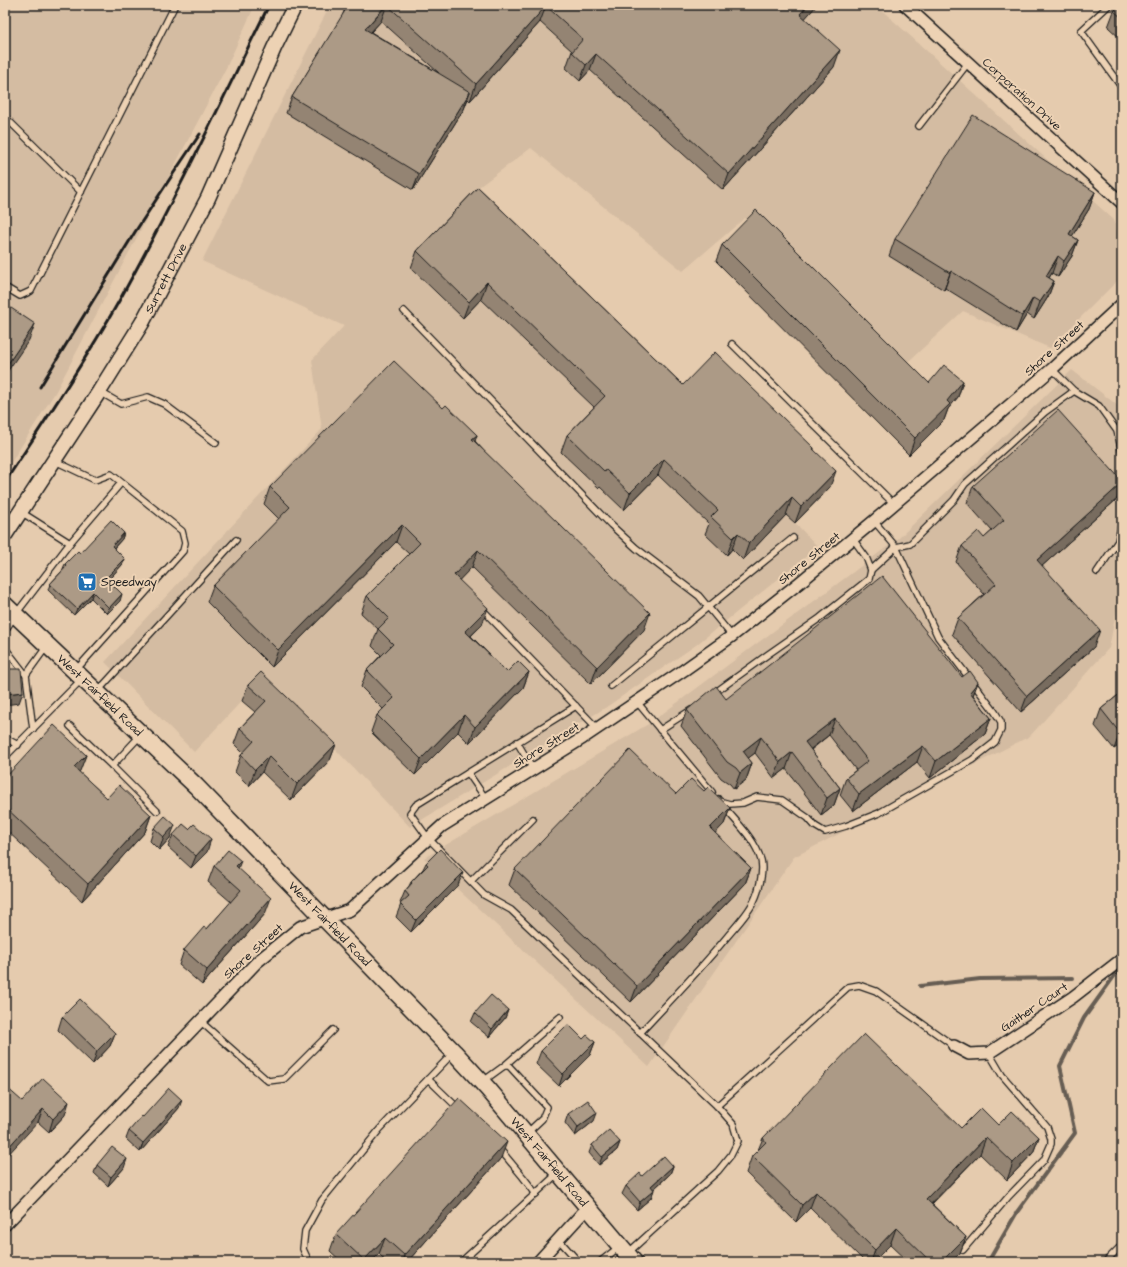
<svg xmlns="http://www.w3.org/2000/svg" width="1127" height="1267" font-family="'Architects Daughter',sans-serif">
	<style>
		.built { fill: #d4bca2 }
		.lines { fill: none; stroke-linecap: round; stroke-linejoin: round }
		.stream { stroke: #665d52; stroke-width: 4 }
		.service-casing { stroke: #1c1c1c; stroke-width: 8 }
		.minor-casing { stroke: #1c1c1c; stroke-width: 14 }
		.tertiary-casing { stroke: #1c1c1c; stroke-width: 17 }
		.secondary-casing { stroke: #1c1c1c; stroke-width: 19 }
		.service { stroke: #edd2b4; stroke-width: 5.5 }
		.minor { stroke: #edd2b4; stroke-width: 11 }
		.tertiary { stroke: #edd2b4; stroke-width: 14 }
		.secondary { stroke: #edd2b4; stroke-width: 16 }
		.rail { stroke: #1c1c1c; stroke-width: 3 }
		.wall { fill: #948473; stroke: #1c1c1c; fill-rule: evenodd }
		.shaded-wall { fill: #786c5e; stroke: #1c1c1c }
		.building { fill: #ac9a86; stroke: #1c1c1c }
		.labels { text-anchor: middle; stroke-width: 4; stroke-linejoin: round; paint-order: stroke }
		.street-label { font-size: 12px; fill: #1c1c1c; stroke: #edd2b4 }
		.poi-label { font-size: 12px; fill: #1c1c1c; stroke: #edd2b4; text-anchor: start }
	</style>
	<rect width="100%" height="100%" fill="#e5cbae"/>
	<filter id="ink" filterUnits="userSpaceOnUse"><feTurbulence type="fractalNoise" baseFrequency=".025" numOctaves="2"/><feDisplacementMap in="SourceGraphic" scale="8" xChannelSelector="R" yChannelSelector="G"/><feConvolveMatrix kernelMatrix="1 2 1 2 8 2 1 2 1" color-interpolation-filters="sRGB"/></filter>
	<g filter="url(#ink)">
		<g class="built">
			<polygon points="5,5 255,5 227,66 56,391 5,472"/>
			<polygon points="330,5 876,5 1114,220 1122,252 1122,276 1050,348 963,311 897,372 745,218 683,271 531,148 472,192 603,320 818,547 696,645 605,708 410,827 265,676 194,752 105,662 322,429 312,360 344,326 202,261"/>
			<polygon points="1072,370 1122,409 1122,582 1109,648 1030,736 794,857 649,1067 424,858 650,723 899,538"/>
		</g>
		<g class="lines">
			<g class="stream">
				<polyline points="1114,975 1122,972"/>
				<polyline points="920,986 980,979 1073,978"/>
				<polyline points="988,1262 1017,1212 1075,1133 1060,1066 1084,1018 1115,975"/>
			</g>
			<defs>
				<g id="service">
					<polyline points="1109,5 1081,31 1122,88"/>
					<polyline points="5,117 81,192"/>
					<polyline points="919,126 968,63"/>
					<polyline points="5,287 20,296 31,291 175,5"/>
					<polyline points="404,311 611,525 636,548 699,596 732,636"/>
					<polyline points="732,344 894,504"/>
					<polyline points="1052,369 1074,391 1099,406 1117,431 1122,452"/>
					<polyline points="100,392 121,404 148,397 164,404 216,443"/>
					<polyline points="55,461 95,480 111,474 182,531 185,543 183,551 75,671"/>
					<polyline points="21,512 70,543"/>
					<polyline points="874,521 896,547 910,544 954,500 965,484 1045,412 1074,391"/>
					<polyline points="1097,572 1118,541 1122,521"/>
					<polyline points="481,608 597,728"/>
					<polyline points="5,631 15,615 70,543 121,483"/>
					<polyline points="5,648 26,675"/>
					<polyline points="611,686 793,538"/>
					<polyline points="98,691 236,540"/>
					<polyline points="713,694 767,655 820,618 869,579 871,570 866,557 853,539"/>
					<polyline points="637,702 712,792"/>
					<polyline points="576,706 416,805 410,813 428,838 484,895 511,910 717,1106 733,1124 738,1141 731,1155 718,1171 629,1252"/>
					<polyline points="70,726 112,766 140,736"/>
					<polyline points="33,729 26,675 47,646"/>
					<polyline points="660,730 691,710"/>
					<polyline points="5,738 18,745"/>
					<polyline points="517,742 533,769"/>
					<polyline points="5,757 82,679"/>
					<polyline points="112,766 157,811"/>
					<polyline points="468,773 486,799"/>
					<polyline points="718,799 719,801 730,804 743,803 757,797 782,800 808,818 815,826 825,832 846,826 879,813 972,760 995,742 1001,730 1001,722 995,712 938,637 896,547 871,570"/>
					<polyline points="471,881 533,819"/>
					<polyline points="200,1021 268,1081 284,1079 333,1030"/>
					<path d="M640 1033C669 1002 699 971 726 938 735 927 748 914 754 901 759 891 764 871 761 860 755 839 737 823 724 807"/>
					<polyline points="504,1066 560,1017"/>
					<polyline points="428,1079 459,1109"/>
					<polyline points="482,1082 504,1066 509,1066 547,1107 542,1119 527,1133"/>
					<polyline points="717,1106 848,987 859,985 876,991 954,1046"/>
					<polyline points="498,1147 523,1177 536,1194"/>
					<polyline points="559,1240 577,1260 581,1262"/>
					<polyline points="963,1250 1009,1196 1044,1160 1051,1144 1051,1139 1047,1127 1002,1075 989,1053"/>
					<polyline points="309,1262 303,1249 305,1231 322,1200 380,1129 453,1053"/>
					<polyline points="461,1262 557,1174"/>
					<polyline points="600,1262 619,1247"/>
					<polyline points="1105,1262 1122,1245"/>
				</g>
				<g id="minor">
					<polyline points="905,5 1122,203"/>
					<polyline points="954,1046 969,1054 989,1053 1073,997 1122,959"/>
					<polyline points="5,1225 257,962 300,927 350,910 442,826 583,738 684,670 732,636 799,583 874,521 1052,369 1122,304"/>
					<polyline points="538,1262 588,1207"/>
				</g>
				<g id="tertiary">
					<path id="s1" d="M5 535 99 392 142 323 208 198 274 48 295 5"/>
				</g>
				<g id="secondary">
					<path id="s2" d="M5 605 196 786 454 1052 488 1089 634 1262"/>
				</g>
			</defs>
			<use href="#service" class="service-casing"/>
			<use href="#minor" class="minor-casing"/>
			<use href="#tertiary" class="tertiary-casing"/>
			<use href="#secondary" class="secondary-casing"/>
			<use href="#service" class="service"/>
			<use href="#minor" class="minor"/>
			<use href="#tertiary" class="tertiary"/>
			<use href="#secondary" class="secondary"/>
			<g class="rail">
				<polyline points="40,387 135,232 173,174 200,134"/>
				<path d="M5 482C44 422 84 363 119 301 173 204 220 104 269 5"/>
			</g>
		</g>
		<g class="wall">
			<path d="M347 5H817L804 19 834 67 723 190 590 70 580 81 566 68 572 51 540 22 470 101 468 99 464 109 413 190 286 113 292 97 342 17 345 8ZM381 21 439 73 371 32Z"/>
			<polygon points="1122,5 1122,40 1108,27 1114,11"/>
			<polygon points="478,187 683,385 814,448 814,450 830,487 795,523 786,515 743,560 732,549 727,555 705,534 709,524 658,475 624,510 600,487 599,488 561,452 567,435 594,407 481,299 463,318 411,268 417,251"/>
			<polygon points="1095,192 1089,209 1072,236 1078,240 1072,256 1058,277 1052,273 1049,278 1054,281 1048,297 1034,319 1027,314 1016,332 945,288 944,290 889,256 895,239"/>
			<polygon points="722,245 929,383 963,381 958,397 948,409 944,420 909,455 716,261"/>
			<polygon points="443,408 477,435 475,441 644,630 591,684 472,567 459,580 482,625 471,636 507,672 529,672 523,688 469,743 458,732 415,775 371,732 377,715 383,709 361,687 367,670 381,655 372,646 378,629 361,613 367,596 409,554 396,542 272,667 207,602 213,586 279,519 264,504 270,487"/>
			<polygon points="973,486 1117,499 1042,566 1094,647 1021,712 952,634 958,618 984,594 956,562 962,546 984,538 992,531 967,503"/>
			<polygon points="124,533 122,539 114,548 125,559 122,565 108,580 120,601 107,614 91,598 74,615 48,590 50,584 62,571 65,564 80,553"/>
			<polygon points="962,677 978,682 973,695 991,718 985,734 930,778 917,762 853,811 840,795 846,778 856,770 829,735 811,750 840,788 834,805 821,815 786,769 774,778 755,753 748,758 752,763 746,780 734,789 730,784 721,778 681,726 687,710 726,699"/>
			<polygon points="248,685 336,744 330,760 291,800 262,772 249,786 235,772 241,755 243,753 234,744 240,728 255,712 242,701"/>
			<polygon points="1122,692 1122,743 1114,749 1095,726 1101,709"/>
			<polygon points="86,755 79,772 107,798 151,815 145,832 82,901 5,829 5,778"/>
			<polygon points="704,791 730,808 724,824 715,833 751,868 745,884 631,1002 509,885 515,869 676,794"/>
			<polygon points="154,828 170,838 159,850 150,841"/>
			<polygon points="173,835 207,852 191,868 168,847"/>
			<polygon points="426,863 458,885 411,932 396,917 401,904 400,903 405,891 409,886 411,882 423,869"/>
			<polygon points="214,866 238,868 265,914 202,985 179,965 184,950 207,929 231,902 208,882"/>
			<polygon points="508,1010 505,1018 489,1037 471,1022 475,1013"/>
			<polygon points="62,1017 115,1033 110,1046 93,1064 58,1030"/>
			<polygon points="583,1039 595,1042 590,1055 559,1086 536,1064 541,1051"/>
			<polygon points="22,1101 65,1115 49,1132 38,1122"/>
			<polygon points="179,1108 140,1152 126,1139 129,1131 143,1117"/>
			<polygon points="568,1114 594,1121 575,1136 565,1123"/>
			<polygon points="998,1125 1039,1137 1033,1153 1007,1180 980,1154 932,1204 966,1237 960,1253 951,1262 908,1262 890,1245 873,1262 865,1262 810,1208 796,1222 746,1173 752,1156 758,1150 763,1138 961,1128"/>
			<polygon points="620,1142 617,1150 599,1165 589,1153 592,1145"/>
			<polygon points="501,1158 407,1262 387,1262 379,1254 371,1262 342,1262 330,1251 336,1234"/>
			<polygon points="97,1165 124,1168 108,1186 94,1173"/>
			<polygon points="673,1166 670,1174 654,1189 651,1198 637,1210 622,1194 626,1186 642,1176"/>
		</g>
		<g class="shaded-wall">
			<polygon points="387,5 381,21 359,45 365,29"/>
			<polygon points="808,5 817,5 794,31 800,14"/>
			<polygon points="546,6 540,22 470,101 476,84"/>
			<polygon points="840,50 834,67 723,190 729,174"/>
			<polygon points="596,54 590,70 580,81 586,65"/>
			<polygon points="470,92 464,109 413,190 419,174"/>
			<polygon points="1095,192 1089,209 1063,251 1069,234"/>
			<polygon points="1078,240 1072,256 1058,277 1064,261"/>
			<polygon points="1058,256 1052,273 1040,292 1046,276"/>
			<polygon points="951,271 945,288 944,290 950,273"/>
			<polygon points="1054,281 1048,297 1034,319 1040,302"/>
			<polygon points="487,282 481,299 463,318 469,302"/>
			<polygon points="1033,298 1027,314 1016,332 1022,316"/>
			<polygon points="35,324 29,340 5,375 5,368"/>
			<polygon points="963,381 958,397 948,409 944,420 909,455 915,438"/>
			<polygon points="477,435 471,451 472,439"/>
			<polygon points="664,459 658,475 624,510 630,493"/>
			<polygon points="836,471 830,487 795,523 801,507"/>
			<polygon points="1122,483 1122,486 1117,499 1031,576 1037,560"/>
			<polygon points="792,498 786,515 743,560 749,543"/>
			<polygon points="402,525 396,542 272,667 278,650"/>
			<polygon points="124,533 122,539 109,553 112,546"/>
			<polygon points="738,533 732,549 727,555 733,538"/>
			<polygon points="478,550 472,567 448,592 454,575"/>
			<polygon points="125,559 122,565 104,585 106,578"/>
			<polygon points="93,592 91,598 74,615 77,609"/>
			<polygon points="122,594 120,601 107,614 109,608"/>
			<polygon points="488,608 482,625 459,647 465,631"/>
			<polygon points="650,613 644,630 591,684 597,667"/>
			<polygon points="1100,630 1094,647 1021,712 1027,696"/>
			<polygon points="529,672 523,688 469,743 475,727"/>
			<polygon points="978,682 972,698 970,692"/>
			<polygon points="23,692 19,703 5,705 5,694"/>
			<polygon points="464,715 458,732 415,775 421,759"/>
			<polygon points="991,718 985,734 930,778 936,761"/>
			<polygon points="835,719 829,735 799,758 805,742"/>
			<polygon points="1122,731 1122,743 1114,749 1120,733"/>
			<polygon points="761,737 755,753 737,767 743,751"/>
			<polygon points="336,744 330,760 291,800 297,784"/>
			<polygon points="923,746 917,762 853,811 859,794"/>
			<polygon points="792,752 786,769 774,778 780,762"/>
			<polygon points="86,755 80,771 68,784 74,767"/>
			<polygon points="269,756 262,772 249,786 255,770"/>
			<polygon points="752,763 746,780 734,789 740,773"/>
			<polygon points="840,788 834,805 821,815 827,798"/>
			<polygon points="730,808 724,824 704,845 710,828"/>
			<polygon points="151,815 145,832 82,901 88,884"/>
			<polygon points="175,825 170,838 159,850 164,837"/>
			<polygon points="211,839 207,852 191,868 196,856"/>
			<polygon points="241,861 235,876 230,882 236,866"/>
			<polygon points="751,868 745,884 631,1002 637,986"/>
			<polygon points="463,873 458,885 411,932 416,920"/>
			<polygon points="271,898 265,914 202,985 207,970"/>
			<polygon points="508,1010 505,1018 489,1037 492,1029"/>
			<polygon points="115,1033 110,1046 93,1064 97,1051"/>
			<polygon points="595,1042 590,1055 559,1086 563,1074"/>
			<polygon points="182,1100 179,1108 140,1152 143,1143"/>
			<polygon points="69,1102 65,1115 49,1132 53,1119"/>
			<polygon points="43,1109 38,1122 5,1158 5,1151"/>
			<polygon points="597,1113 594,1121 575,1136 578,1127"/>
			<polygon points="986,1137 980,1154 920,1215 926,1199"/>
			<polygon points="1039,1137 1033,1153 1007,1180 1013,1163"/>
			<polygon points="507,1142 501,1158 407,1262 402,1262 404,1255"/>
			<polygon points="620,1142 617,1150 599,1165 602,1157"/>
			<polygon points="127,1159 124,1168 108,1186 111,1177"/>
			<polygon points="673,1166 670,1174 648,1194 651,1186"/>
			<polygon points="654,1190 651,1198 637,1210 640,1202"/>
			<polygon points="816,1192 810,1208 796,1222 802,1205"/>
			<polygon points="896,1228 890,1245 873,1262 871,1262 875,1250"/>
			<polygon points="966,1237 960,1253 951,1262 941,1262"/>
			<polygon points="385,1238 379,1254 371,1262 363,1262 364,1260"/>
		</g>
		<g class="building">
			<polygon points="347,5 386,5 365,29 470,92 419,174 292,97 346,9 345,8"/>
			<polygon points="387,5 808,5 800,14 840,50 729,174 596,54 586,65 572,52 583,39 546,6 476,84"/>
			<polygon points="1120,5 1122,5 1122,18 1114,11"/>
			<polygon points="973,115 1095,192 1069,234 1078,240 1064,261 1058,256 1046,276 1054,281 1040,302 1033,298 1022,316 951,271 950,273 895,239"/>
			<polygon points="478,187 683,385 715,352 814,448 813,449 836,471 801,507 792,498 749,543 738,533 733,538 711,517 718,510 664,459 630,493 606,470 605,472 567,435 605,396 487,282 469,302 417,251"/>
			<polygon points="756,210 929,383 944,365 963,381 947,401 950,404 915,438 722,245"/>
			<polygon points="5,304 35,324 5,368"/>
			<polygon points="394,361 443,408 446,405 477,435 472,439 650,613 597,667 478,550 454,575 488,608 465,631 507,672 518,661 529,672 475,727 464,715 421,759 377,715 394,698 367,670 393,644 378,629 389,618 367,596 420,543 402,525 278,650 213,586 290,507 270,487"/>
			<polygon points="1058,410 1122,481 1122,483 1037,560 1100,630 1027,696 958,618 996,584 962,546 978,531 984,538 1004,520 973,486"/>
			<polygon points="111,520 124,533 112,546 125,559 106,578 122,594 109,608 93,592 77,609 50,584 67,566 65,564 78,551 80,553"/>
			<polygon points="882,576 962,677 970,671 978,682 970,692 991,718 936,761 923,746 859,794 846,778 868,761 835,719 805,742 840,788 827,798 792,752 780,762 761,737 743,751 752,763 740,773 736,768 727,762 687,710 716,686 726,699"/>
			<polygon points="5,656 6,669 21,669 23,692 5,694"/>
			<polygon points="261,672 336,744 297,784 269,756 255,770 241,755 254,741 240,728 266,701 248,685"/>
			<polygon points="1122,692 1122,731 1120,733 1101,709"/>
			<polygon points="54,725 86,755 74,767 107,798 119,785 151,815 88,884 5,807 5,778"/>
			<polygon points="630,750 676,794 691,779 704,791 708,787 730,808 710,828 751,868 637,986 515,869"/>
			<polygon points="165,816 175,825 164,837 154,828"/>
			<polygon points="183,824 189,829 194,824 211,839 196,856 173,835"/>
			<polygon points="440,849 463,873 416,920 400,904 409,896 405,891 412,883 411,882 428,865 426,863"/>
			<polygon points="228,850 241,861 236,866 271,898 207,970 184,950 204,927 207,929 241,890 214,866"/>
			<polygon points="491,995 508,1010 492,1029 475,1013"/>
			<polygon points="80,999 115,1033 97,1051 62,1017"/>
			<polygon points="568,1024 583,1039 587,1035 595,1042 563,1074 541,1051"/>
			<polygon points="864,1034 961,1128 981,1108 998,1125 1012,1111 1039,1137 1013,1163 986,1137 926,1199 966,1237 941,1262 931,1262 896,1228 875,1250 816,1192 802,1205 752,1156 766,1142 763,1138"/>
			<polygon points="43,1078 69,1102 53,1119 43,1109 5,1151 5,1086 22,1101"/>
			<polygon points="169,1088 182,1100 143,1143 129,1131 142,1116 143,1117"/>
			<polygon points="459,1098 507,1142 404,1255 385,1238 364,1260 336,1234"/>
			<polygon points="588,1100 597,1113 578,1127 568,1114"/>
			<polygon points="609,1130 620,1142 602,1157 592,1145"/>
			<polygon points="112,1147 127,1159 111,1177 97,1165"/>
			<polygon points="664,1156 673,1166 651,1186 654,1190 640,1202 626,1186 640,1173 642,1176"/>
		</g>
	</g>
	<defs>
		<symbol id="supermarket-square" viewBox="-11 -11 22 22"><rect x="-9" y="-9" width="18" height="18" rx="4" fill="#1f6fb2" stroke="#edd2b4"/><path d="M-6-5.5h2.5l.6 2H6L4.5 2H-2.5L-4.4-4H-6ZM-1.5 3.2a1.3 1.3 0 1 0 .1 0ZM3 3.2a1.3 1.3 0 1 0 .1 0Z" fill="#fff"/></symbol>
	</defs>
	<g fill-rule="evenodd">
		<use href="#supermarket-square" x="76" y="571" width="22" height="22"/>
	</g>
	<g class="labels">
		<g class="street-label">
			<text transform="translate(1022 94) rotate(42)" y="4">Corporation Drive</text>
			<text dy="4" stroke="none"><textPath href="#s1" startOffset="303">Surrett Drive</textPath></text>
			<text transform="translate(1054 348) rotate(-42)" y="4">Shore Street</text>
			<text transform="translate(809 558) rotate(-39)" y="4">Shore Street</text>
			<text dy="4" stroke="none"><textPath href="#s2" startOffset="131">West Fairfield Road</textPath></text>
			<text transform="translate(546 745) rotate(-32)" y="4">Shore Street</text>
			<text dy="4" stroke="none"><textPath href="#s2" startOffset="455">West Fairfield Road</textPath></text>
			<text transform="translate(253 951) rotate(-42)" y="4">Shore Street</text>
			<text transform="translate(1034 1007) rotate(-34)" y="4">Gaither Court</text>
			<text dy="4" stroke="none"><textPath href="#s2" startOffset="779">West Fairfield Road</textPath></text>
		</g>
		<g class="poi-label">
			<text x="101" y="586">Speedway</text>
		</g>
	</g>
	<rect width="1127" height="1267" fill="none" stroke="#edd2b4" stroke-width="20"/>
	<rect x="10" y="10" width="1107" height="1247" fill="none" stroke="#1c1c1c" stroke-width="1.5" filter="url(#ink)"/>
</svg>
